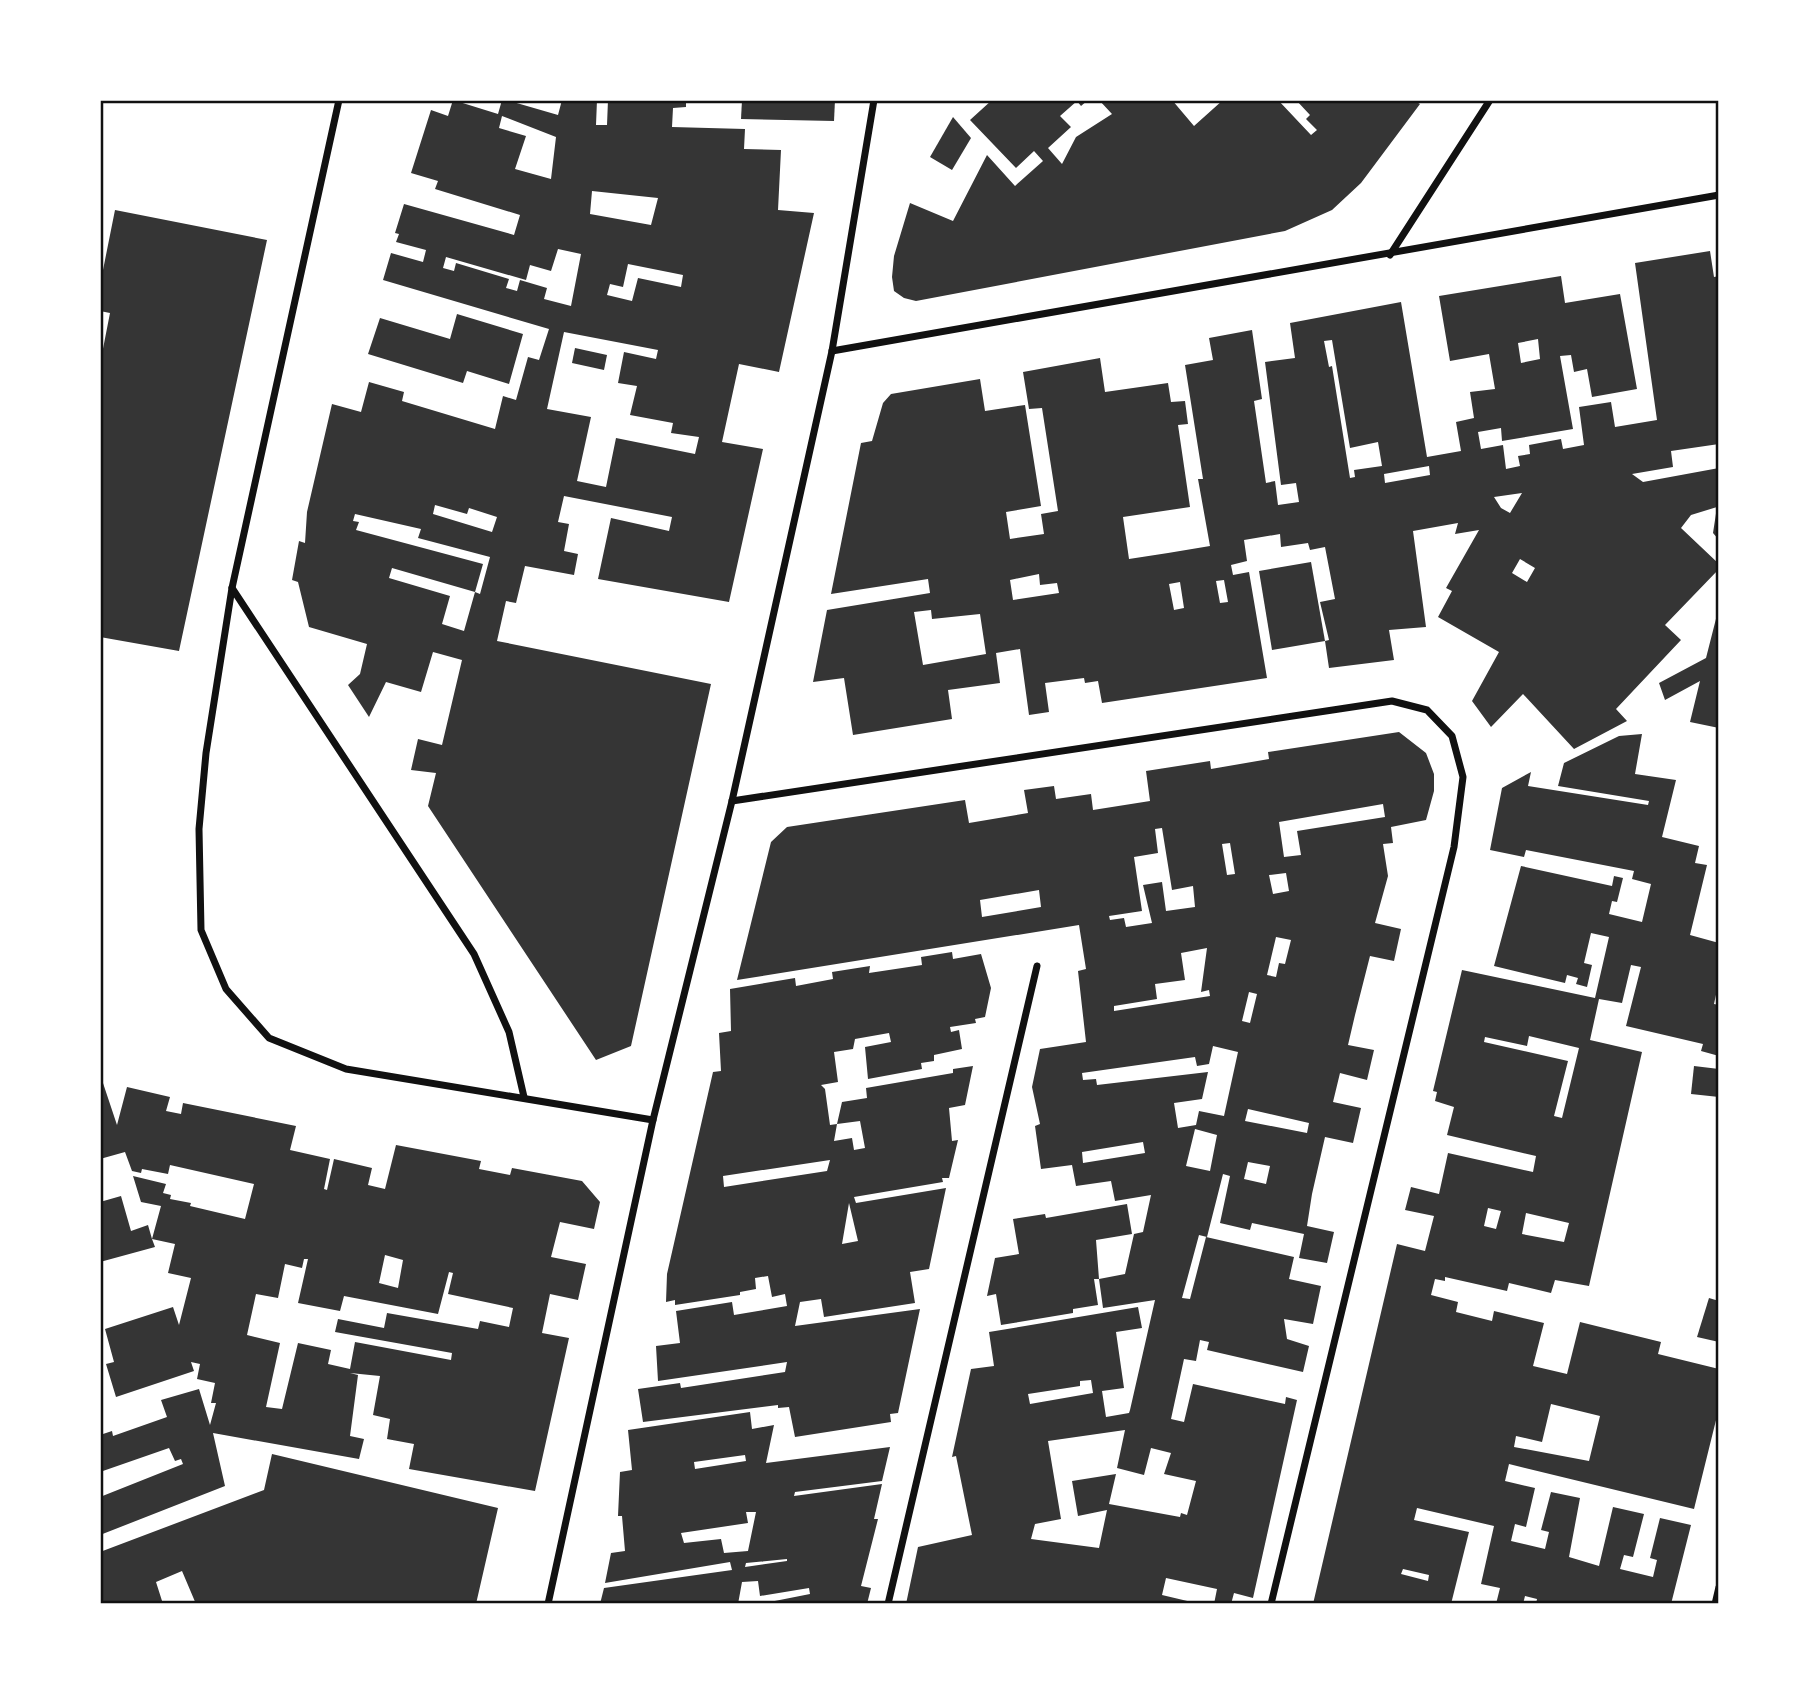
<svg xmlns="http://www.w3.org/2000/svg" width="1819" height="1704" font-family="Rubik,sans-serif">
	<style>
		.building { fill: #353535; fill-rule: evenodd }
		.lines { fill: none; stroke-linecap: round; stroke-linejoin: round }
		.minor { stroke: #111; stroke-width: 7 }
		.neatline { fill: none; stroke: #111; stroke-width: 2.5 }
	</style>
	<rect width="100%" height="100%" fill="#fff"/>
	<g class="building">
		<path d="M453 100 498 114 502 100H506L558 115 562 100H597L596 125H607L608 100H686V107L673 108 672 127 745 129 744 149 781 150 778 210 814 213 779 372 739 364 722 442 763 449 729 602 598 579 611 518 669 531 672 517 564 496 558 522 569 524 564 551 578 554 574 575 525 566 516 603 506 601 497 641 711 684 631 1046 596 1060 428 806 436 773 411 770 418 739 442 745 462 660 433 652 421 692 386 682 369 717 348 685 360 674 367 644 309 627 298 582 292 580 299 541 305 543 307 512 332 404 361 412 369 382 404 392 402 401 495 429 503 396 516 400 528 357 539 360 549 329 383 280 391 253 423 262 426 250 396 242 399 234 395 233 404 204 514 235 520 215 435 189 438 181 411 173 431 110 448 116ZM502 116 556 137 551 179 515 169 526 136 499 128ZM592 191 658 198 651 225 590 214ZM558 249 581 254 571 306 544 299 547 288 520 280 517 291 506 288 509 279 456 263 454 271 443 268 446 257 526 280 530 265 551 271ZM628 264 683 275 681 287 638 278 632 301 607 295 610 284 623 287ZM564 332 658 350 656 359 624 352 618 383 637 386 630 415 673 423 671 433 699 437 695 454 616 438 606 487 577 481 591 417 547 409ZM435 505 467 514 469 508 497 517 492 532 433 514ZM355 514 421 529 418 538 490 557 480 594 475 592 464 631 442 624 450 596 389 578 392 568 475 592 483 564 356 530 359 522 353 521Z"/>
		<polygon points="742,100 835,100 834,121 741,119"/>
		<polygon points="992,100 1088,100 1081,106 1077,101 1060,116 1071,127 1048,148 1062,164 1076,137 1112,114 1099,100 1172,100 1194,126 1223,100 1278,100 1311,135 1317,130 1306,119 1310,115 1296,100 1413,100 1420,104 1361,183 1332,210 1285,231 916,301 904,298 894,291 892,277 894,256 910,203 953,221 987,155 1015,186 1043,161 1034,151 1016,168 970,120"/>
		<polygon points="953,117 971,138 952,170 930,157"/>
		<polygon points="115,210 267,240 179,651 100,637 100,364 110,313 100,311 100,285"/>
		<path d="M1710 251 1714 277 1719 276V444L1671 451 1673 467 1632 474 1643 482 1719 468V540L1713 533 1717 507 1691 515 1681 528 1719 564V569L1665 625 1681 640 1616 709 1627 721 1574 749 1523 694 1491 727 1472 701 1499 652 1438 617 1452 591 1446 588 1479 530 1455 534 1458 523 1413 531 1426 627 1389 630 1394 660 1329 668 1325 641 1329 640 1320 602 1335 599 1325 547 1310 550 1308 543 1281 547 1280 534 1244 540 1247 561 1231 565 1233 575 1249 572 1267 678 1102 703 1098 681 1085 683 1084 678 1045 683 1049 712 1029 715 1020 649 996 653 1000 683 948 690 952 719 853 735 844 678 813 682 827 610 930 593 928 579 831 594 861 443 872 441 883 403 891 394 980 379 985 411 1025 405 1041 506 1006 512 1010 539 1044 534 1041 514 1058 511 1042 408 1029 409 1023 372 1100 358 1105 392 1168 383 1171 402 1185 401 1188 424 1178 425 1190 507 1123 517 1129 559 1168 553 1210 546 1198 479H1203L1185 365 1213 360 1209 338 1252 330 1262 399 1254 401 1266 483 1275 481 1278 505 1299 502 1296 483 1281 485 1265 362 1295 358 1290 323 1401 302 1427 457 1461 451 1456 422 1474 418 1470 392 1495 389 1489 354 1450 361 1439 296 1561 276 1565 303 1620 294 1637 389 1592 397 1587 369 1574 372 1571 355 1560 356 1573 429 1502 441 1501 428 1478 432 1481 449 1503 445 1506 469 1520 466 1518 456 1530 454 1529 445 1561 439 1563 449 1584 445 1579 407 1611 402 1615 427 1657 420 1635 263ZM1538 339 1540 359 1521 363 1518 343ZM1332 340 1350 448 1378 442 1382 466 1354 470 1355 477 1350 478 1332 366 1329 367 1324 341ZM1429 466 1430 475 1385 483 1384 474ZM1522 493 1510 513 1501 508 1494 497ZM1520 559 1535 568 1527 582 1512 573ZM1039 574 1040 585 1057 583 1059 593 1013 600 1010 580ZM1224 580 1228 602 1220 603 1216 581ZM1180 582 1184 608 1174 610 1169 584ZM931 610 932 619 980 614 986 654 923 665 914 612Z"/>
		<polygon points="457,314 523,334 509,384 467,371 463,383 368,354 380,318 450,339"/>
		<polygon points="575,348 607,355 604,370 572,363"/>
		<polygon points="1311,562 1325,641 1272,650 1259,571"/>
		<polygon points="1719,607 1719,728 1690,722 1700,681 1665,700 1659,683 1706,658"/>
		<path d="M1399 732 1426 753 1434 774V791L1426 820 1391 827 1393 843 1383 844 1388 876 1375 923 1401 929 1394 961 1370 956 1355 1015 1348 1045 1374 1050 1367 1080 1340 1073 1333 1102 1361 1108 1353 1143 1325 1137 1312 1194 1307 1226 1334 1232 1327 1263 1299 1258 1304 1234 1252 1223 1250 1230 1220 1223 1230 1176 1223 1174 1207 1237 1199 1235 1182 1298 1190 1299 1206 1237 1294 1257 1289 1279 1321 1286 1313 1324 1284 1319 1287 1339 1309 1346 1303 1372 1207 1350 1209 1342 1200 1340 1196 1361 1184 1359 1171 1419 1184 1422 1193 1384 1285 1404 1286 1397 1297 1400 1253 1598 1234 1593 1231 1604H1214L1217 1589 1166 1578 1162 1595 1200 1604H906L918 1547 972 1535 956 1456 952 1457 971 1369 994 1366 989 1332 1138 1307 1142 1328 1116 1332 1124 1388 1102 1391 1106 1417 1129 1413 1130 1410 1155 1300 1103 1308 1099 1279H1094L1098 1305 1073 1309V1313L1001 1325 996 1294 987 1296 995 1258 1019 1254 1013 1219 1045 1214 1046 1218 1127 1204 1132 1234 1096 1240 1099 1279 1125 1274 1134 1234 1143 1232 1151 1195 1115 1201 1111 1181 1076 1186 1072 1165 1041 1169 1035 1126 1040 1124 1032 1087 1040 1049 1086 1042 1078 971 1086 969 1079 925 737 980 771 842 787 827 965 800 969 823 1028 813 1024 790 1054 786 1056 799 1091 794 1093 810 1150 801 1146 771 1210 761 1211 769 1269 759 1268 752ZM1383 804 1385 817 1297 831 1301 855 1284 857 1279 822ZM1162 828 1172 890 1193 886 1195 907 1166 911 1162 882 1143 885 1152 923 1126 927 1124 918 1110 920 1109 916 1142 911 1134 857 1158 853 1155 829ZM1230 843 1235 874 1227 875 1222 844ZM1286 873 1289 891 1273 894 1269 875ZM1039 890 1041 907 982 917 980 900ZM1276 937 1291 940 1285 964 1279 963 1276 977 1267 975ZM1207 948 1201 992 1209 990 1210 996 1114 1011V1006L1157 999 1155 984 1185 980 1181 953ZM1249 992 1257 994 1250 1023 1242 1021ZM1213 1046 1238 1052 1224 1116 1199 1111 1196 1125 1178 1128 1174 1103 1202 1099 1208 1072 1097 1085 1096 1079 1083 1080 1082 1073 1195 1057 1197 1066 1209 1064ZM1248 1109 1309 1123 1307 1133 1245 1121ZM1195 1129 1217 1135 1210 1171 1186 1166ZM1143 1142 1145 1153 1083 1163 1082 1152ZM1248 1162 1270 1166 1266 1184 1244 1179ZM1091 1380 1093 1393 1030 1404 1028 1394 1080 1386V1381ZM1125 1430 1117 1468 1144 1475 1151 1448 1171 1453 1164 1474 1196 1481 1187 1515 1181 1513 1180 1517 1109 1504 1116 1474 1072 1481 1078 1516 1107 1510 1099 1548 1031 1539 1035 1524 1061 1519 1048 1441Z"/>
		<path d="M1642 734 1635 774 1676 780 1662 837 1699 846 1695 863 1707 865 1690 935 1719 943V981L1714 1004 1719 1005V1056L1701 1051 1703 1044 1626 1026 1641 967 1631 965 1622 1003 1599 999 1590 1040 1642 1052 1589 1286 1555 1280 1551 1293 1509 1283 1507 1291 1445 1277V1281L1435 1279 1431 1295 1458 1302 1456 1312 1492 1321 1494 1311 1544 1323 1533 1366 1567 1374 1580 1322 1661 1342 1658 1354 1719 1369V1408L1694 1509 1509 1464 1505 1481 1535 1488 1526 1527 1515 1524 1511 1541 1545 1549 1549 1532 1541 1530 1551 1492 1580 1498 1569 1557 1599 1566 1613 1507 1644 1514 1633 1557 1624 1555 1620 1569 1653 1577 1657 1560 1650 1558 1660 1518 1691 1525 1671 1604H1536L1537 1599 1525 1596 1523 1604H1496L1500 1588 1481 1584 1494 1526 1417 1508 1414 1520 1469 1532 1451 1604H1313L1397 1244 1425 1251 1434 1216 1405 1210 1411 1187 1439 1194 1448 1153 1533 1172 1536 1156 1447 1135 1454 1107 1435 1101 1437 1092 1433 1091 1462 970 1595 998 1609 937 1591 933 1584 963 1592 965 1587 987 1576 984 1578 978 1567 975 1565 983 1494 966 1521 866 1612 886 1614 876 1623 878 1617 902 1612 901 1609 914 1642 922 1651 884 1632 879 1634 871 1526 850 1524 857 1490 850 1502 788 1531 772 1528 786 1648 805 1649 801 1558 786 1564 763 1619 736ZM1529 1036 1579 1048 1562 1118 1554 1116 1568 1061 1484 1042 1485 1037 1527 1046ZM1488 1208 1501 1211 1496 1229 1484 1226ZM1526 1213 1569 1223 1564 1242 1522 1234ZM1551 1404 1600 1416 1589 1461 1514 1447 1516 1436 1542 1442ZM1403 1569 1429 1575 1428 1581 1401 1574Z"/>
		<path d="M952 952 953 959 981 954 991 988 985 1017 975 1019 976 1023 950 1027 951 1032 959 1030 962 1049 934 1055V1061L921 1063 922 1069 868 1079 865 1047 891 1042 889 1033 855 1039 853 1049 834 1052 838 1082 821 1085 825 1089 830 1125 837 1124 834 1141 852 1138 854 1150 865 1148 860 1121 837 1124 842 1102 867 1098 866 1088 953 1073V1069L973 1066 965 1105 949 1108 952 1141 958 1140 949 1178H942L943 1182 854 1197 856 1203 946 1188 929 1269 910 1272 915 1303 824 1317 821 1299 800 1302 795 1326 920 1309 898 1413 890 1414 891 1422 795 1437 789 1407 778 1408V1405L643 1422 638 1389 680 1383 681 1388 785 1372 787 1362 658 1381 656 1346 680 1343 676 1311 732 1302 734 1315 787 1306 785 1294 772 1297 768 1276 755 1278 756 1289 740 1292V1295L675 1305V1300L666 1302 667 1274 713 1072 721 1071 719 1033 731 1031 730 989 795 978 796 986 833 979 832 972 870 966 869 973 922 965 921 957ZM830 1160 827 1171 724 1187 723 1176ZM849 1203 858 1241 842 1244Z"/>
		<polygon points="1694,1066 1719,1069 1719,1097 1691,1094"/>
		<path d="M100 1074 117 1125 127 1087 170 1097 166 1111 181 1114 183 1103 296 1126 290 1150 330 1159 324 1189 327 1190 334 1159 372 1168 368 1185 385 1189 396 1145 481 1161 479 1169 510 1175 512 1168 582 1181 600 1202 594 1229 560 1222 551 1257 586 1264 578 1300 550 1294 542 1333 569 1338 535 1491 409 1469 414 1444 387 1439 390 1419 373 1415 380 1376 350 1373 358 1375 350 1436 364 1439 359 1459 213 1433 225 1486 100 1535V1497L183 1464 181 1459 175 1461 169 1448 100 1472V1435L112 1431 113 1436 167 1417 161 1400 199 1389 210 1425 216 1403H211L215 1383 197 1379 200 1364 191 1362 194 1371 116 1397 106 1364 114 1362 105 1329 173 1307 179 1325 191 1278 168 1273 175 1244 152 1239 155 1247 100 1262V1202L121 1196 131 1231 148 1225 152 1239 161 1206 141 1202 133 1176 166 1184 163 1193 171 1195 170 1199 191 1203 190 1206 245 1219 254 1184 170 1165 168 1174 142 1169 141 1173 132 1171 125 1152 100 1159ZM385 1255 403 1260 398 1288 379 1283ZM304 1259H308L298 1303 340 1311 344 1296 438 1314 449 1272 453 1273 448 1294 513 1308 509 1327 480 1321 478 1329 387 1313 384 1328 338 1319 335 1332 452 1353 451 1360 355 1342 350 1369 328 1364 331 1350 298 1343 282 1409 266 1407 280 1343 247 1335 256 1294 278 1298 285 1264 302 1268Z"/>
		<polygon points="1709,1298 1719,1301 1719,1342 1697,1337"/>
		<path d="M750 1412 752 1429 774 1425 766 1463 890 1447 882 1481 795 1492 794 1496 882 1484 874 1519H878L861 1586 871 1588 867 1604H760L810 1594 809 1588 760 1596 758 1581 742 1582 738 1604H600L604 1588 732 1570 730 1562 605 1583 611 1553 625 1551 622 1516H618L620 1472 632 1470 628 1430ZM745 1455 746 1461 695 1469 694 1462ZM746 1512H756L748 1551 724 1553 721 1539 684 1543 681 1533 748 1523ZM787 1559V1561L745 1567 746 1563Z"/>
		<polygon points="272,1454 498,1508 476,1604 196,1604 182,1571 156,1582 163,1604 100,1604 100,1552 264,1490"/>
	</g>
	<g class="lines">
		<g class="minor">
			<polyline points="339,100 232,588 206,753 199,829 201,930 226,989 269,1038 346,1069 653,1120"/>
			<polyline points="1390,255 1490,100"/>
			<polyline points="832,351 1719,195"/>
			<polyline points="232,588 474,954 509,1032 524,1097"/>
			<polyline points="732,801 1392,701 1427,710 1452,736 1463,777 1454,847 1271,1604"/>
			<polyline points="548,1604 653,1120 732,801 832,351 874,100"/>
			<polyline points="888,1604 1037,966"/>
			<polyline points="1715,1604 1719,1587"/>
		</g>
	</g>
	<rect width="1819" height="1704" fill="none" stroke="#ffffff" stroke-width="203"/>
	<rect x="102" y="102" width="1615" height="1500" class="neatline"/>
</svg>
